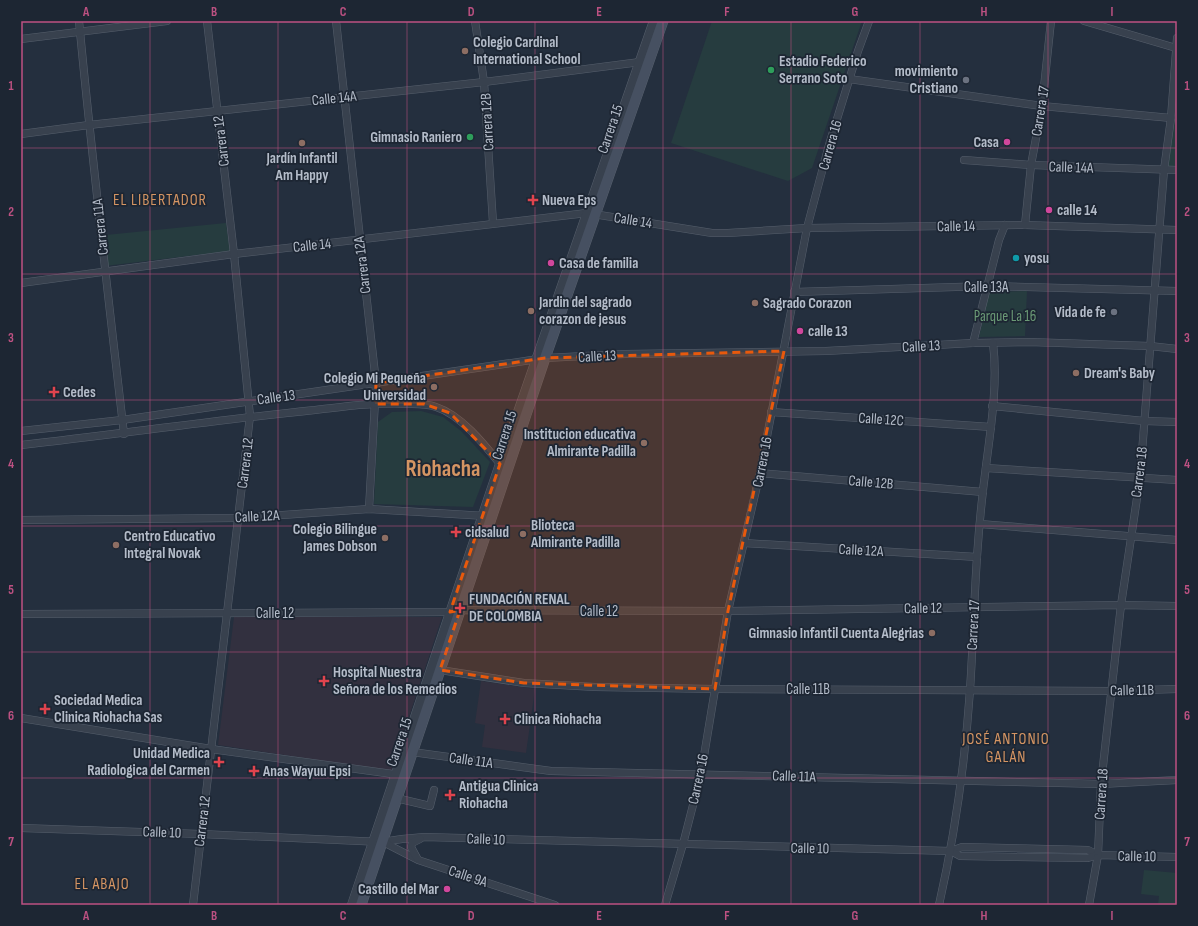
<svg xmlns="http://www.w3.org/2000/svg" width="1198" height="926" font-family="'Sofia Sans Condensed',sans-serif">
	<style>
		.medical { fill: #32303f }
		.green { fill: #263c3f }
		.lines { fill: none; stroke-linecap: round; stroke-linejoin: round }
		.minor-casing { stroke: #565f6c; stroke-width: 8 }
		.tertiary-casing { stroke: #565f6c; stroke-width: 10 }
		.secondary-casing { stroke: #565f6c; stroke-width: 11 }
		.minor { stroke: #38414e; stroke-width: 7 }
		.tertiary { stroke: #38414e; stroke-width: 9 }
		.secondary { stroke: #465061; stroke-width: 10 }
		.marked { fill: #e8590c; fill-opacity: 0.2; stroke: #e8590c; stroke-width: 3; stroke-dasharray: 8 5; stroke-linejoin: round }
		.grid { fill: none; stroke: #bd5182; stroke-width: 1; stroke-opacity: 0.55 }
		.education-dot { fill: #8d6e63; stroke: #1d2633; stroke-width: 1.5 }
		.leisure-dot { fill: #2e9e5b; stroke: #1d2633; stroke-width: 1.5 }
		.worship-dot { fill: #6b7280; stroke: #1d2633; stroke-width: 1.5 }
		.hotel-dot { fill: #d1479c; stroke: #1d2633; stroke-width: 1.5 }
		.health-dot { fill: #e0444e; stroke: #1d2633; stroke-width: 1.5 }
		.culture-dot { fill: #0f9aa8; stroke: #1d2633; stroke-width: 1.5 }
		.labels { text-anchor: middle; stroke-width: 3.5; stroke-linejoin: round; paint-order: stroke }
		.poi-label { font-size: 15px; font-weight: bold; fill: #b4bcc9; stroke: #1d2633; text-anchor: start }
		.street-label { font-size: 15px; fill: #b4bcc9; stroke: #1d2633 }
		.park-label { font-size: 15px; fill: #6b9a76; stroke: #1d2633 }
		.neighbourhood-label { font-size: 16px; letter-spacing: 1px; fill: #d59563; stroke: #1d2633 }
		.town-label { font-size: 23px; font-weight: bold; fill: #d59563; stroke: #1d2633 }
		.neatline { fill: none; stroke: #bd5182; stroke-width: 1.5 }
		.grid-label { font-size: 13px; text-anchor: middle; font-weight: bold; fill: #bd5182 }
	</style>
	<rect width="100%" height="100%" fill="#242f3e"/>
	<g class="medical">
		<polygon points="234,617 442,617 391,771 218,745"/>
		<polygon points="481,681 535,689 526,753 482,747 485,725 475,723"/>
	</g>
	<g class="green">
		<polygon points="712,21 862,21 812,168 788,181 671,143"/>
		<polygon points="1177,75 1177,167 1168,167"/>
		<polygon points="226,223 230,251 105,266 104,243 106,235"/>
		<polygon points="1027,291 1025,336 979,337 989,292"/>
		<polygon points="421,411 443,417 461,431 490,462 473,507 374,504 378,422 392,412"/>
		<polygon points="1144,870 1177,873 1177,905 1158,905 1159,896 1141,894"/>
	</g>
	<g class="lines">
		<defs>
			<g id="minor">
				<path d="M79 21C92 159 108 296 124 434"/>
				<polyline points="336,21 376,383 369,509"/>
				<polyline points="475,21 484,82 493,223"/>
				<polyline points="1084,21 1176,48"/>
				<polyline points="21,39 167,21"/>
				<polyline points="849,79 1042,106 1171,118"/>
				<polyline points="21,134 89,125 484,82 640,62 643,63"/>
				<polyline points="964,160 1031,165 1177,170"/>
				<polyline points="1025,225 1031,165 1042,106 1051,21"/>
				<polyline points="21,283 234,254 587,213 712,233 728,233 807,228 1025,225 1177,230"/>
				<polyline points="794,292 988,286 1177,291"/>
				<polyline points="973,343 999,240 1005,225"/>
				<polyline points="992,406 1144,421 1177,422"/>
				<polyline points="771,412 991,427"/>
				<polyline points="21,431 122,420 545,358 625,354 826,351 973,343 1029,342 1150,346 1177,349"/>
				<path d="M21 445C119 434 217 420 315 410 347 406 379 402 412 404 420 404 428 404 436 407 461 415 484 444 500 464"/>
				<polyline points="986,468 1177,480"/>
				<polyline points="760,473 983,492"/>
				<polyline points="21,520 238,518 369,509 486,516"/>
				<polyline points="980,524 1177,540"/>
				<polyline points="744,543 977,557"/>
				<polyline points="21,614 450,612 460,610 728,611 1121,605 1177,606"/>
				<polyline points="440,670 524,683 595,687 715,689 1111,691 1177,689"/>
				<polyline points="21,718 211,749 400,775"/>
				<polyline points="412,752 551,771 1101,784 1177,780"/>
				<polyline points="396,798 430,806 434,790"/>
				<polyline points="21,828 201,834 382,842 402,839 424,837 951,851 962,847 1088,850 1098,855"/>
				<polyline points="383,842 418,860 555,905"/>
				<polyline points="951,851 960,856 1088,858 1098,855 1177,857"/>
				<polyline points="417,858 411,847 412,843 420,839"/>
				<polyline points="193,905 250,416 234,254 207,21"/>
				<polyline points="665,905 683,844 701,774 728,611 760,473 807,228 829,145 858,51 869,21"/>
				<path d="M939 905C955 834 965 763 970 690 973 645 974 601 977 557 979 527 982 496 986 466 991 427 998 383 993 343"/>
				<polyline points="1089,905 1098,855 1101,784 1121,605 1140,478 1164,170 1171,118 1177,38"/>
			</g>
			<polyline id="tertiary" points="352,905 500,464 654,21"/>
			<polyline id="secondary" points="361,905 545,358 663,21"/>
		</defs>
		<use href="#minor" class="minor-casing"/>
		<use href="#tertiary" class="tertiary-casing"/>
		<use href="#secondary" class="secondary-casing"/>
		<use href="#minor" class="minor"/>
		<use href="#tertiary" class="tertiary"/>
		<use href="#secondary" class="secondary"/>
	</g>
	<path class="marked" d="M784 351 728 611 715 689 524 683 440 670 460 610 450 612 500 464 450 413 424 404H375L376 383 545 358Z"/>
	<path class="grid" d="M150 21V905M278 21V905M407 21V905M535 21V905M663 21V905M791 21V905M920 21V905M1048 21V905M21 148H1177M21 274H1177M21 400H1177M21 526H1177M21 652H1177M21 778H1177"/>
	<g class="education-dot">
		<circle cx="465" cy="51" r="4"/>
		<circle cx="302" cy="143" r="4"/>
		<circle cx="755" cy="303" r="4"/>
		<circle cx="531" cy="311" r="4"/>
		<circle cx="1076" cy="373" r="4"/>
		<circle cx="434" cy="387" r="4"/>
		<circle cx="644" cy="443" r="4"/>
		<circle cx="523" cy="534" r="4"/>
		<circle cx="385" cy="538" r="4"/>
		<circle cx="116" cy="545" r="4"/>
		<circle cx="932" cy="633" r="4"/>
	</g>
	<g class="leisure-dot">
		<circle cx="771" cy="70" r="4"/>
		<circle cx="470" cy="137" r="4"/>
	</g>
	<g class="worship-dot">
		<circle cx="966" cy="80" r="4"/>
		<circle cx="1114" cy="312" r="4"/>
	</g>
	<g class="hotel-dot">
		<circle cx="1007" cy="142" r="4"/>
		<circle cx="1049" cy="210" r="4"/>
		<circle cx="551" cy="263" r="4"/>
		<circle cx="800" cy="331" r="4"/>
		<circle cx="447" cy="889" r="4"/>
	</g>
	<g class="health-dot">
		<path d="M531 194h4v4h4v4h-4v4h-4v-4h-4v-4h4z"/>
		<path d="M52 386h4v4h4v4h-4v4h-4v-4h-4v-4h4z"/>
		<path d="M454 526h4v4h4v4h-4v4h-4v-4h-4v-4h4z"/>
		<path d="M458 602h4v4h4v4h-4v4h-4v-4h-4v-4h4z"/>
		<path d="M322 675h4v4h4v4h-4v4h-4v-4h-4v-4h4z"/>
		<path d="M43 703h4v4h4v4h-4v4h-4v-4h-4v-4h4z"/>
		<path d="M503 713h4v4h4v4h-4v4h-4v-4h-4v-4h4z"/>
		<path d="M217 756h4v4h4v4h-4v4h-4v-4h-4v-4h4z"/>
		<path d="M252 765h4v4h4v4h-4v4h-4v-4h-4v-4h4z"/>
		<path d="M448 789h4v4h4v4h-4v4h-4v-4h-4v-4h4z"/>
	</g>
	<circle class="culture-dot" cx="1016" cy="258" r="4"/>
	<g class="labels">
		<g class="poi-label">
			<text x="473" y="47">Colegio Cardinal<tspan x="473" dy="17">International School</tspan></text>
			<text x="779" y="66">Estadio Federico<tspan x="779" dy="17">Serrano Soto</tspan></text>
			<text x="958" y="76" text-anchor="end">movimiento<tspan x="958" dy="17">Cristiano</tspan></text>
			<text x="462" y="142" text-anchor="end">Gimnasio Raniero</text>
			<text x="999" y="147" text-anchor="end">Casa</text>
			<text x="302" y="163" text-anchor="middle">Jardín Infantil<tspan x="302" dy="17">Am Happy</tspan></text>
			<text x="542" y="205">Nueva Eps</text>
			<text x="1057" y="215">calle 14</text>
			<text x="1024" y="263">yosu</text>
			<text x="559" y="268">Casa de familia</text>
			<text x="539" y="307">Jardin del sagrado<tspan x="539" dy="17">corazon de jesus</tspan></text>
			<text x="763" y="308">Sagrado Corazon</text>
			<text x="1106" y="317" text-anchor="end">Vida de fe</text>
			<text x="808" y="336">calle 13</text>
			<text x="1084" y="378">Dream's Baby</text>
			<text x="426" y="383" text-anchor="end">Colegio Mi Pequeña<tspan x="426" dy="17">Universidad</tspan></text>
			<text x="63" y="397">Cedes</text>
			<text x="636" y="439" text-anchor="end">Institucion educativa<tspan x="636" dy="17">Almirante Padilla</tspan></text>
			<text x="531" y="530">Blioteca<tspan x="531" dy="17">Almirante Padilla</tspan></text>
			<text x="377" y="534" text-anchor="end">Colegio Bilingue<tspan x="377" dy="17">James Dobson</tspan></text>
			<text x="465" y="537">cidsalud</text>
			<text x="124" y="541">Centro Educativo<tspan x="124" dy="17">Integral Novak</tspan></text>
			<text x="469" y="604">FUNDACIÓN RENAL<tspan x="469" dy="17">DE COLOMBIA</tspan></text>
			<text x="924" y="638" text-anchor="end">Gimnasio Infantil Cuenta Alegrias</text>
			<text x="333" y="677">Hospital Nuestra<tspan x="333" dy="17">Señora de los Remedios</tspan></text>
			<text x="54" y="705">Sociedad Medica<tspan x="54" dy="17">Clinica Riohacha Sas</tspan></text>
			<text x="514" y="724">Clinica Riohacha</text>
			<text x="210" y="758" text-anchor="end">Unidad Medica<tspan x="210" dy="17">Radiologica del Carmen</tspan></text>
			<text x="263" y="776">Anas Wayuu Epsi</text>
			<text x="459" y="791">Antigua Clinica<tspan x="459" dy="17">Riohacha</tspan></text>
			<text x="439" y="894" text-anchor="end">Castillo del Mar</text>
		</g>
		<g class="street-label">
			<text transform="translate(334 98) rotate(-6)" y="5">Calle 14A</text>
			<text transform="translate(1040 111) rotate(-81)" y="5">Carrera 17</text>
			<text transform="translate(487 122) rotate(-93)" y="5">Carrera 12B</text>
			<text transform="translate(610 129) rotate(-71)" y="5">Carrera 15</text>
			<text transform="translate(221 141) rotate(-97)" y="5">Carrera 12</text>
			<text transform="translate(830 145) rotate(-74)" y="5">Carrera 16</text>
			<text transform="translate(1071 167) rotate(2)" y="5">Calle 14A</text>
			<text transform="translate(633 220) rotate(9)" y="5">Calle 14</text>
			<text transform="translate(956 226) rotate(-1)" y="5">Calle 14</text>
			<text transform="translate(100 227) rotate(-96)" y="5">Carrera 11A</text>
			<text transform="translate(312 245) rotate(-6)" y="5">Calle 14</text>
			<text transform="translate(362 265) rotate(-97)" y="5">Carrera 12A</text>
			<text x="986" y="292">Calle 13A</text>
			<text transform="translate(921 346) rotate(-3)" y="5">Calle 13</text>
			<text transform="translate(597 356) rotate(-3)" y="5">Calle 13</text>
			<text transform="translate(276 397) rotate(-8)" y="5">Calle 13</text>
			<text transform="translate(881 419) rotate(4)" y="5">Calle 12C</text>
			<text transform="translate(504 435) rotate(-72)" y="5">Carrera 15</text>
			<text transform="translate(762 462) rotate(-79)" y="5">Carrera 16</text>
			<text transform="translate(245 463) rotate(-83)" y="5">Carrera 12</text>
			<text transform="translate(1139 472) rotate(-83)" y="5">Carrera 18</text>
			<text transform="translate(871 482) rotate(5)" y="5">Calle 12B</text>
			<text transform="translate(257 516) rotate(-3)" y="5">Calle 12A</text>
			<text transform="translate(861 550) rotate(3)" y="5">Calle 12A</text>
			<text transform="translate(923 608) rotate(-1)" y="5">Calle 12</text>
			<text x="599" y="616">Calle 12</text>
			<text x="275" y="618">Calle 12</text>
			<text transform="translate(973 625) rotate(-87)" y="5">Carrera 17</text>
			<text x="808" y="694">Calle 11B</text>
			<text transform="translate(1132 690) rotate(-1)" y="5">Calle 11B</text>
			<text transform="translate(399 742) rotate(-71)" y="5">Carrera 15</text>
			<text transform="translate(471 760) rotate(8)" y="5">Calle 11A</text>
			<text transform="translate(794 776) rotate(2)" y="5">Calle 11A</text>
			<text transform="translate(698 779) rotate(-78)" y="5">Carrera 16</text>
			<text transform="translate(1101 794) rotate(-86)" y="5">Carrera 18</text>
			<text transform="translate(202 821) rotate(-83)" y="5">Carrera 12</text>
			<text transform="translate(162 832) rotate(2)" y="5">Calle 10</text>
			<text transform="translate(486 839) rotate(2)" y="5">Calle 10</text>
			<text transform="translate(810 848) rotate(1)" y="5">Calle 10</text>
			<text transform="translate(1137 856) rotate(1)" y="5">Calle 10</text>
			<text transform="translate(468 876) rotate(18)" y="5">Calle 9A</text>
		</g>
		<g class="park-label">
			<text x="1005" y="321">Parque La 16</text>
		</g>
		<g class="neighbourhood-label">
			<text x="160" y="205">EL LIBERTADOR</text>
			<text x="1006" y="744">JOSÉ ANTONIO<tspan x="1006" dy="18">GALÁN</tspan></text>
			<text x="102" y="889">EL ABAJO</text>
		</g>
		<g class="town-label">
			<text x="443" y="476">Riohacha</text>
		</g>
	</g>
	<rect width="1198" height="926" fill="none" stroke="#1d2633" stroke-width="44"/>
	<rect x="22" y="22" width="1154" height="882" class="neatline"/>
	<g class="grid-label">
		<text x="86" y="16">A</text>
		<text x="214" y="16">B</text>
		<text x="343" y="16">C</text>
		<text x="471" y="16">D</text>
		<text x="599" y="16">E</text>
		<text x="727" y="16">F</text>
		<text x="855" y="16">G</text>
		<text x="984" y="16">H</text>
		<text x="1112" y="16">I</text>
		<text x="11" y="90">1</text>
		<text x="1187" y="90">1</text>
		<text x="11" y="216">2</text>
		<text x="1187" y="216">2</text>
		<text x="11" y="342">3</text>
		<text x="1187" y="342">3</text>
		<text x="11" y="468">4</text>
		<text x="1187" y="468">4</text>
		<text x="11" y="594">5</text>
		<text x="1187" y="594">5</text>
		<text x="11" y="720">6</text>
		<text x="1187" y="720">6</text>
		<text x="11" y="846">7</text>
		<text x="1187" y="846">7</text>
		<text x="86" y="920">A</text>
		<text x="214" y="920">B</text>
		<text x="343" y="920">C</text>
		<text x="471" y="920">D</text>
		<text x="599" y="920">E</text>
		<text x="727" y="920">F</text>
		<text x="855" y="920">G</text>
		<text x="984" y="920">H</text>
		<text x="1112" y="920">I</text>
	</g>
</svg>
